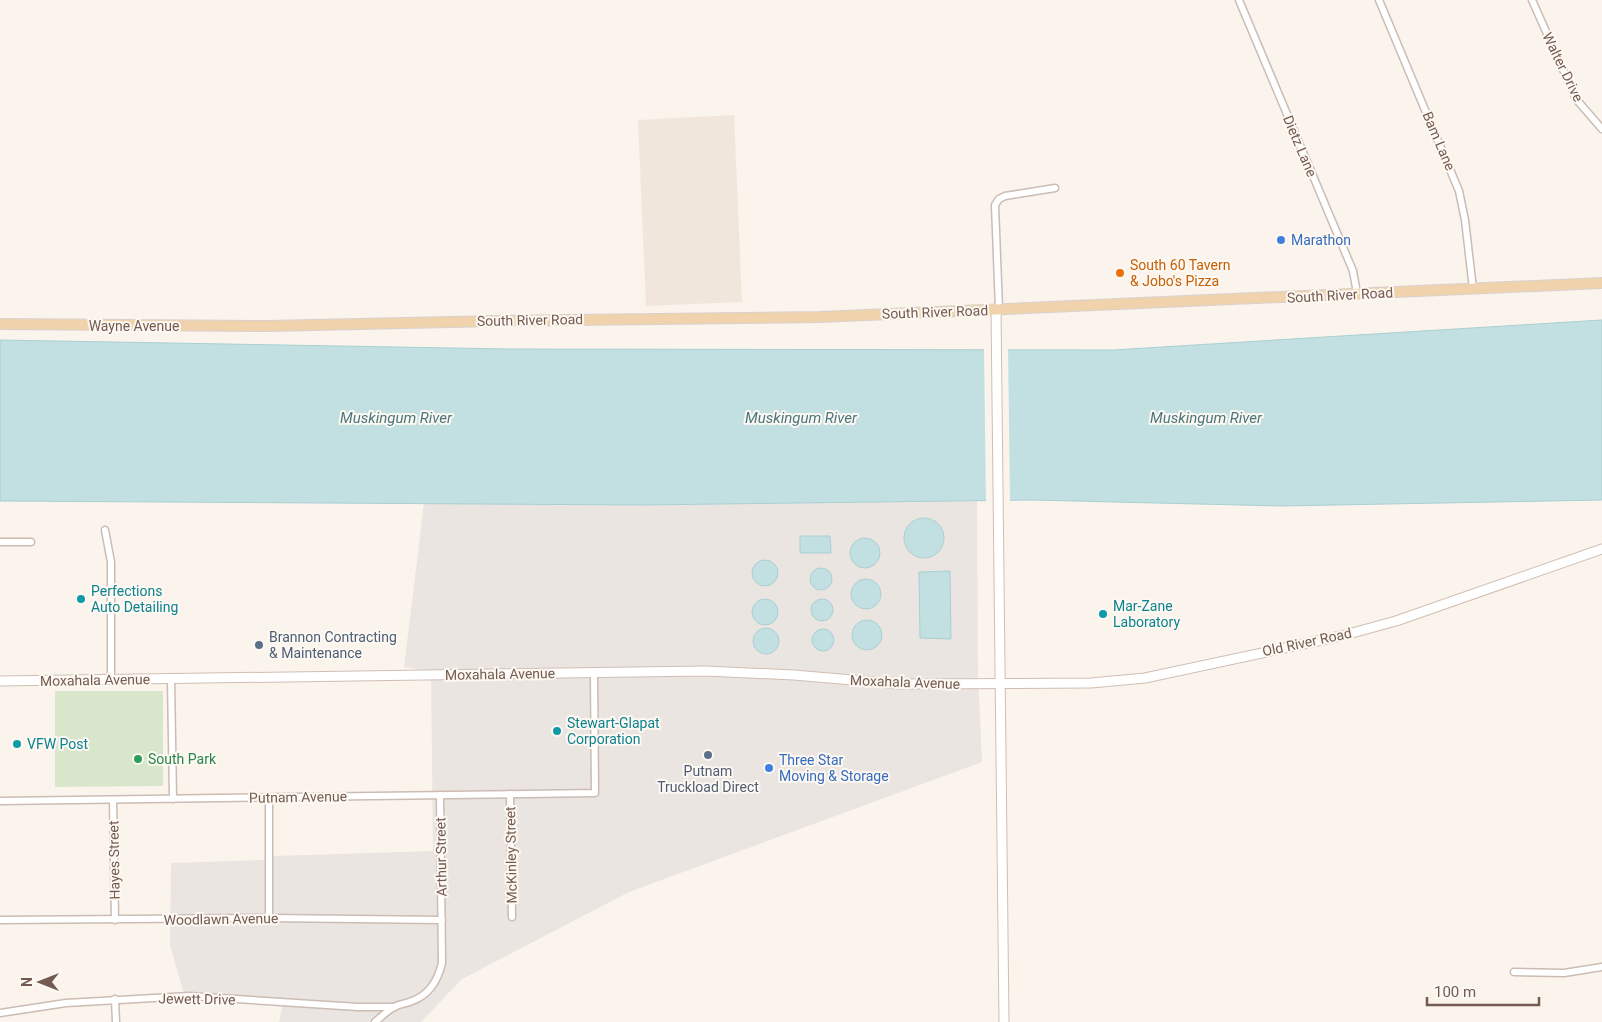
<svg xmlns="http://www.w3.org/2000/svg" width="1602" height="1022" font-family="Roboto,sans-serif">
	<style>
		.residential { fill: #f1e6db }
		.industrial { fill: #ebe5e1 }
		.green { fill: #d8e7cc }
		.water { fill: #c2e0e2; stroke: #aacfd3 }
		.pier { fill: #fbf4ec }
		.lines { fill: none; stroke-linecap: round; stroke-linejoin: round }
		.street-casing { stroke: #ccbcb3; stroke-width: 9 }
		.secondary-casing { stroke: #d0beb3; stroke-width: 11 }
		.primary-casing { stroke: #d8d1ce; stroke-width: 12 }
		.street { stroke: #fff; stroke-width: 6 }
		.secondary { stroke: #fff; stroke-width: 9 }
		.primary { stroke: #f0d3ad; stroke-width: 10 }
		.shop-dot { fill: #3f7fe0; stroke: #fdf8f2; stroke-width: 2 }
		.food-dot { fill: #e8710a; stroke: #fdf8f2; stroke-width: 2 }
		.culture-dot { fill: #0f9aa8; stroke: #fdf8f2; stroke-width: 2 }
		.service-dot { fill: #5c6f8a; stroke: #fdf8f2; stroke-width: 2 }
		.leisure-dot { fill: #2e9e5b; stroke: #fdf8f2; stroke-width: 2 }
		.labels { text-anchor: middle; stroke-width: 4; stroke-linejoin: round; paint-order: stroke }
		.street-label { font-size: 14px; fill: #735b51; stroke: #fdf8f2 }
		.shop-label { font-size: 14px; fill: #366cbe; stroke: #fdf8f2; text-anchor: start }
		.food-label { font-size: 14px; fill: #c56008; stroke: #fdf8f2; text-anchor: start }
		.culture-label { font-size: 14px; fill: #0d838f; stroke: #fdf8f2; text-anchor: start }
		.service-label { font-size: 14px; fill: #4e5e75; stroke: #fdf8f2; text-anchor: start }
		.leisure-label { font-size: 14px; fill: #27864d; stroke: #fdf8f2; text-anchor: start }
		.water-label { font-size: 15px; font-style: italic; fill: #4a777d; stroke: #fdf8f2 }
	</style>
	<rect width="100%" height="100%" fill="#fbf4ec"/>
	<polygon class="residential" points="734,115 742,302 646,306 638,120"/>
	<polygon class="industrial" points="977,500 978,675 982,762 629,892 462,979 421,1022 279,1022 284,999 184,994 170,945 171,863 265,860 274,856 433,851 431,671 404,667 424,503 642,505"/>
	<polygon class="green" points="55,691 163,691 163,786 55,787"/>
	<g class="water">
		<polygon points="1602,320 1602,500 1281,506 1031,500 642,505 0,501 0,340 508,349 1113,350"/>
		<circle cx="924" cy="538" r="20"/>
		<polygon points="800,536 830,536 831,553 800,553"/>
		<circle cx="865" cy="553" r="15"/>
		<circle cx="765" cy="573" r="13"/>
		<circle cx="821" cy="579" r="11"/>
		<polygon points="950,571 951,639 920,638 919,572"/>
		<circle cx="866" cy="594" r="15"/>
		<circle cx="822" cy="610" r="11"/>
		<circle cx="765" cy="612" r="13"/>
		<circle cx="867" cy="635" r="15"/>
		<circle cx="766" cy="641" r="13"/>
		<circle cx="823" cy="640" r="11"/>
	</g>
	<polygon class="pier" points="984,348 1008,348 1010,503 986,503"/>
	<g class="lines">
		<defs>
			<g id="street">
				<polyline points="1239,0 1353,271 1357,293"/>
				<polyline points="1379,0 1459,191 1465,220 1473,289"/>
				<polyline points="1532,0 1576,99 1602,129"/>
				<polyline points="999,309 995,205 999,199 1005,196 1055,188"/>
				<polyline points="105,530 111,562 111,679"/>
				<polyline points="0,542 31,542"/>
				<polyline points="171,679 173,799"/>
				<polyline points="510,794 512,917"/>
				<polyline points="113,800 115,920"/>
				<polyline points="0,801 595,793 594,673"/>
				<polyline points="269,918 269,798"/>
				<polyline points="0,920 269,918 442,920"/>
				<polyline points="1514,972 1564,973 1602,967"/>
				<polyline points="115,999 116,1022"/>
				<polyline points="0,1013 66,1003 189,996 358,1007 395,1007"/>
				<path d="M375 1022C381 1017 387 1011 394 1007 399 1004 406 1004 412 1001 429 995 438 980 442 963L440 795"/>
			</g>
			<g id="secondary">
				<polyline points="996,309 1004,1022"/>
				<polyline points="0,681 706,671 794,675 899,684 1091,683 1145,678 1341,636 1396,621 1602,549"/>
			</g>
			<polyline id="primary" points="0,324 268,326 496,321 820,317 1602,283"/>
		</defs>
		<use href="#street" class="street-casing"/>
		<use href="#secondary" class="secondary-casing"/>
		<use href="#primary" class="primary-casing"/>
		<use href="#street" class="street"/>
		<use href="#secondary" class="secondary"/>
		<use href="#primary" class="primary"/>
	</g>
	<g class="shop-dot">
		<circle cx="1281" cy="240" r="5"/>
		<circle cx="769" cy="768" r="5"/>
	</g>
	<circle class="food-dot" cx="1120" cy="273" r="5"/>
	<g class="culture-dot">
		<circle cx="81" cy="599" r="5"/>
		<circle cx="1103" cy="614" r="5"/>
		<circle cx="557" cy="731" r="5"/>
		<circle cx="17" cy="744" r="5"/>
	</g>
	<g class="service-dot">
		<circle cx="259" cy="645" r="5"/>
		<circle cx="708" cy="755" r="5"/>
	</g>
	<circle class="leisure-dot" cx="138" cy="759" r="5"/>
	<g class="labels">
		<g class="street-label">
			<text transform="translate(1563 67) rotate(64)" y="5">Walter Drive</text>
			<text transform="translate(1439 141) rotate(67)" y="5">Bam Lane</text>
			<text transform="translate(1300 146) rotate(67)" y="5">Dietz Lane</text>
			<text transform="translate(1340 295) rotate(-3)" y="5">South River Road</text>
			<text transform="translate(935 312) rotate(-2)" y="5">South River Road</text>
			<text transform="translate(530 320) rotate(-1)" y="5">South River Road</text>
			<text x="134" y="331">Wayne Avenue</text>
			<text transform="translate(1307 642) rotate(-12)" y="5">Old River Road</text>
			<text transform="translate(500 674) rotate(-1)" y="5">Moxahala Avenue</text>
			<text transform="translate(95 680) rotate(-1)" y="5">Moxahala Avenue</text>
			<text transform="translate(905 682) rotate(2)" y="5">Moxahala Avenue</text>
			<text transform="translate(298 797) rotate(-1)" y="5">Putnam Avenue</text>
			<text transform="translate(511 855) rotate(-91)" y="5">McKinley Street</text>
			<text transform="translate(441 857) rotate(-91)" y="5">Arthur Street</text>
			<text transform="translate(114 860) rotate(-91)" y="5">Hayes Street</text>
			<text transform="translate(221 919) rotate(-1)" y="5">Woodlawn Avenue</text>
			<text transform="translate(197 999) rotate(1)" y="5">Jewett Drive</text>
		</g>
		<g class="shop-label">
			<text x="1291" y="245">Marathon</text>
			<text x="779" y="765">Three Star<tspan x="779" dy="16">Moving &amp; Storage</tspan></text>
		</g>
		<g class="food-label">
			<text x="1130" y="270">South 60 Tavern<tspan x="1130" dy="16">&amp; Jobo's Pizza</tspan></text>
		</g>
		<g class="culture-label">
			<text x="91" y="596">Perfections<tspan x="91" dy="16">Auto Detailing</tspan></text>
			<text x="1113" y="611">Mar-Zane<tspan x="1113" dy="16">Laboratory</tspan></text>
			<text x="567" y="728">Stewart-Glapat<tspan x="567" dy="16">Corporation</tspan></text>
			<text x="27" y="749">VFW Post</text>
		</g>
		<g class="service-label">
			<text x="269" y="642">Brannon Contracting<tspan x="269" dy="16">&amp; Maintenance</tspan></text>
			<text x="708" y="776" text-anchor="middle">Putnam<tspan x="708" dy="16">Truckload Direct</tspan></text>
		</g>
		<g class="leisure-label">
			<text x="148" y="764">South Park</text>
		</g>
		<g class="water-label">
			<text x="396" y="423">Muskingum River</text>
			<text x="801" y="423">Muskingum River</text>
			<text x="1206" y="423">Muskingum River</text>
		</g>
	</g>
	<g transform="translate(40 982) rotate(270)" stroke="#fdf8f2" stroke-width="4" paint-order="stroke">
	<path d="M0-4L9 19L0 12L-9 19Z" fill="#735b51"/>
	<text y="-8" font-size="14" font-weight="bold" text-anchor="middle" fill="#735b51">N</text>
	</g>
	<path d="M1427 997v8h112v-8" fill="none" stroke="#735b51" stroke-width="2.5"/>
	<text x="1434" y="997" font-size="15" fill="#735b51" stroke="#fdf8f2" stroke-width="4" paint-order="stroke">100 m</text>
</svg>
